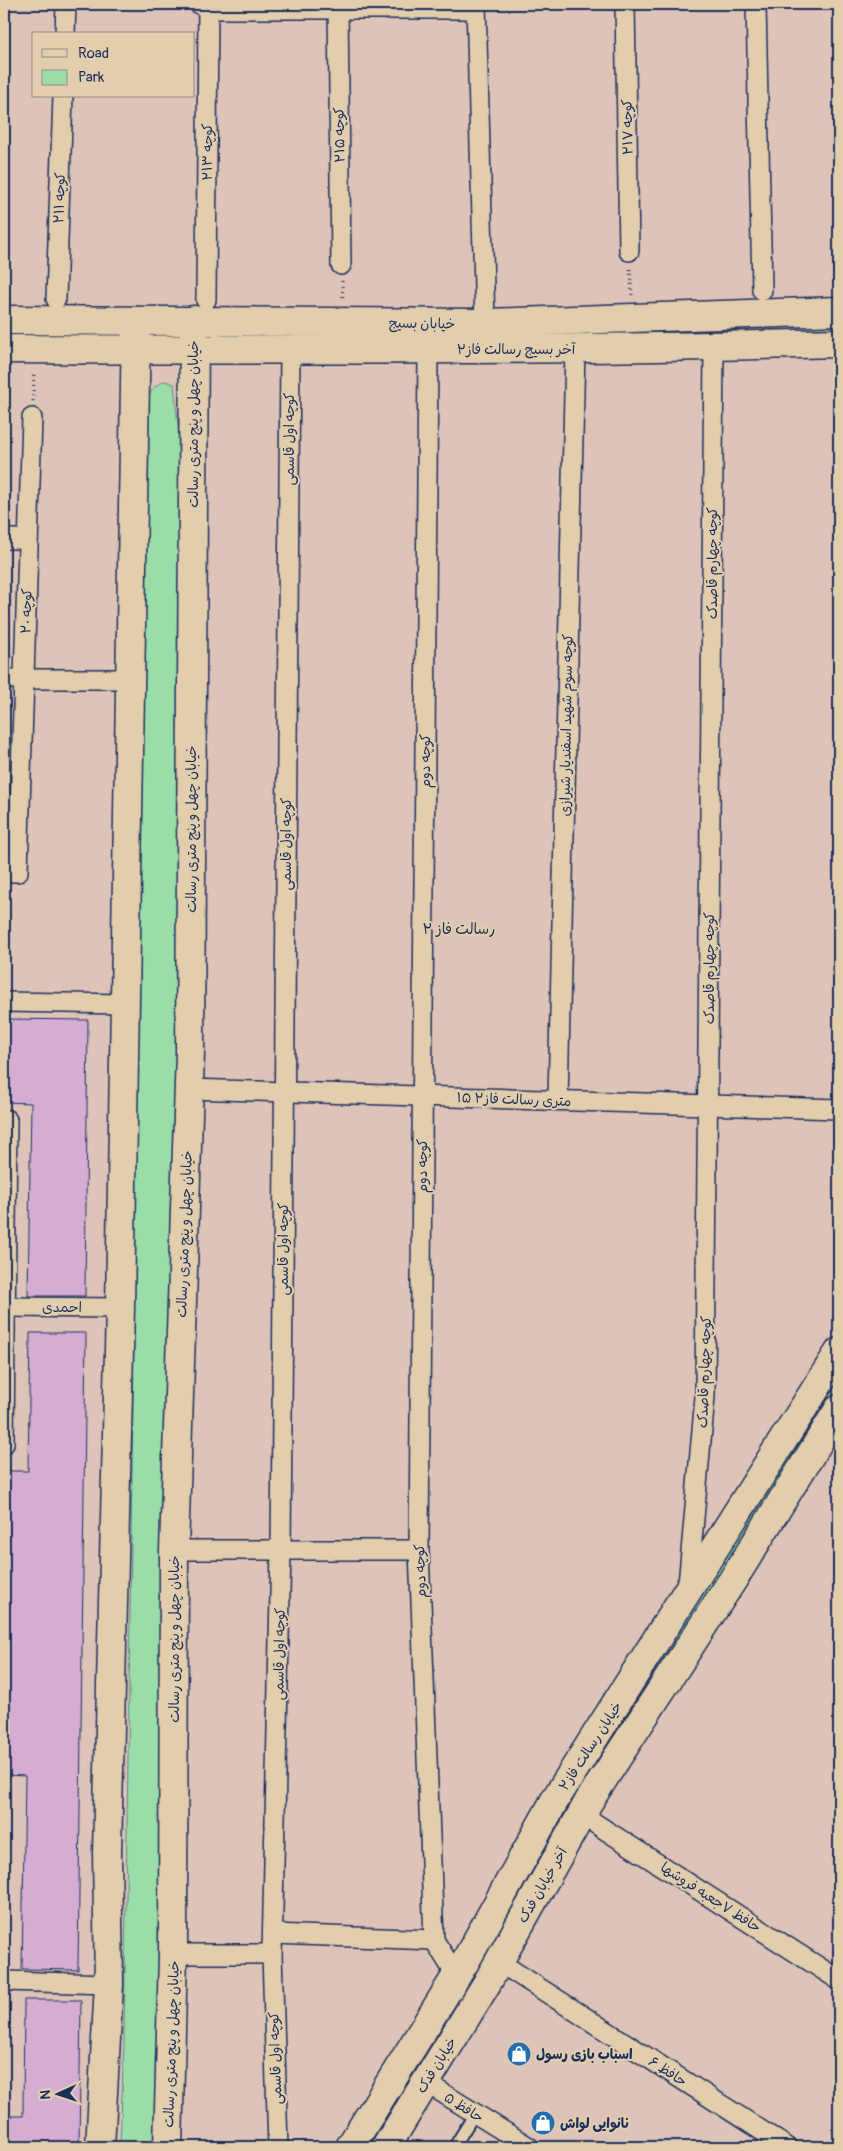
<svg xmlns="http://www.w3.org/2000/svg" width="843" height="2151" font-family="Pangolin,'Playpen Sans Arabic',sans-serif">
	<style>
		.green { fill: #9bdda8; stroke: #5b8683 }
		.building { fill: #d5add3; stroke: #1b2f5e }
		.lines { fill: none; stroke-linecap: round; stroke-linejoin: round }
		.service-casing { stroke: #1b2f5e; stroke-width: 14 }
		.minor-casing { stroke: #1b2f5e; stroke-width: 22 }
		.secondary-casing { stroke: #1b2f5e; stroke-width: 31 }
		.path { stroke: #1b2f5e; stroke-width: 3; stroke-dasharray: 1 4; stroke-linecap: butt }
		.service { stroke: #e2cdac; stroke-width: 10 }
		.minor { stroke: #e2cdac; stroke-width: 19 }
		.secondary { stroke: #e2cdac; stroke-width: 28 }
		.labels { text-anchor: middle; stroke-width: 4; stroke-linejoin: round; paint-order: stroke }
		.street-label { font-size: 14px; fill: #1b2f5e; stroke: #e2cdac }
		.poi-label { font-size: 14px; font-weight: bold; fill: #1b2f5e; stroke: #e2cdac; text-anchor: start }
		.neighbourhood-label { font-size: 15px; fill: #1b2f5e; stroke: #e2cdac }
	</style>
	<rect width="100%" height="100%" fill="#dec3b8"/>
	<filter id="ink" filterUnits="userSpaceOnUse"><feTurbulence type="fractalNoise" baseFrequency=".02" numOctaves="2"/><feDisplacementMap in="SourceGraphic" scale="10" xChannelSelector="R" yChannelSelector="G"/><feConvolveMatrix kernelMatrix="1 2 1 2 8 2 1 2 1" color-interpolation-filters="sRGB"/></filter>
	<g filter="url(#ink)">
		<g class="green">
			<path d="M165 381 174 384 181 458 176 1244 155 2147H120L124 2042 147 408C149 393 151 387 165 381Z"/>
			<polygon points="839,1365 839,1398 583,1799 572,1790"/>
			<polygon points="549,1842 553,1845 535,1879 370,2147 362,2147 545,1844"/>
		</g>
		<g class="building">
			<polygon points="4,1019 88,1020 85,1296 28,1296 31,1103 4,1102"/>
			<polygon points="30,1333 86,1333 78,1970 22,1969 25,1776 4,1775 4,1471 28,1471"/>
			<polygon points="24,2000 81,2000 79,2147 4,2147 4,2116 23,2116"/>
		</g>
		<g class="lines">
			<defs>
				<polyline id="service" points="454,2147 475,2113"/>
				<g id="minor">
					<polyline points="199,4 208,9 476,9"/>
					<polyline points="338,4 341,265"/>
					<polyline points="476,4 485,323"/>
					<polyline points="625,4 629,251"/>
					<polyline points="756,4 762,290"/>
					<polyline points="65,34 66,4"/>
					<polyline points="56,299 63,96"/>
					<polyline points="206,300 208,4"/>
					<polyline points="428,350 419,1550 434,1940 456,1975"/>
					<polyline points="4,539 28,539"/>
					<polyline points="4,679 130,679"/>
					<polyline points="4,872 18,872 32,418"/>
					<polyline points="4,1002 124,1004"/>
					<polyline points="189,1089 839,1109"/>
					<polyline points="558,1100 575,349"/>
					<polyline points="4,1120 7,1120 4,1444"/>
					<polyline points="4,1307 120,1308"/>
					<polyline points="174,1550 419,1550"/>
					<polyline points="688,1585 705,1397 714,347"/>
					<polyline points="582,1815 839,1980"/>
					<polyline points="273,1934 434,1940"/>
					<polyline points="173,1954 272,1954"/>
					<polyline points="499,1962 787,2147"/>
					<polyline points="4,1981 109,1984"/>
					<polyline points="425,2082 529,2147"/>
					<polyline points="278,2147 272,1954 281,1550 290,350"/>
				</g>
				<g id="secondary">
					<polyline points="4,320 485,323 839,311"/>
					<path d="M4 349C282 350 561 351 839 343"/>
					<polyline points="100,2147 109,1984 107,1853 120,1308 136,321"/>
					<polyline points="168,2147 173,1954 174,1550 190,1053 194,320"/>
					<polyline points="350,2147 465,1962 556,1798 839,1352"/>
					<polyline points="386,2147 487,1983 589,1801 734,1578 839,1409"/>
				</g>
			</defs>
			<use href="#service" class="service-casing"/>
			<use href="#minor" class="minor-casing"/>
			<use href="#secondary" class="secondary-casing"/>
			<g class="path">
				<polyline points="630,269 632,295"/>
				<polyline points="342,281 343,300"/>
				<polyline points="33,401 34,372"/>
			</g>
			<use href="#service" class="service"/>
			<use href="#minor" class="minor"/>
			<use href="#secondary" class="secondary"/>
		</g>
	</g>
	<defs>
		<symbol id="shop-disc" viewBox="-11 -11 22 22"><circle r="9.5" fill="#1f6fb2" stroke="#e2cdac"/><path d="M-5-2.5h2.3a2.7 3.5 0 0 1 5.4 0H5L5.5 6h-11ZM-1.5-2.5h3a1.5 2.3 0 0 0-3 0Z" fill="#fff"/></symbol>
	</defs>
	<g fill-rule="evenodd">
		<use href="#shop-disc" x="505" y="2040" width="28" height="28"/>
		<use href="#shop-disc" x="529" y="2109" width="28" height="28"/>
	</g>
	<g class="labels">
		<g class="street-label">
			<text transform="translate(627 127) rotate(-91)" y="5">کوچه ۲۱۷</text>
			<text transform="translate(339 135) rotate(-91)" y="5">کوچه ۲۱۵</text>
			<text transform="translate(207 152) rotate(-90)" y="5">کوچه ۲۱۳</text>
			<text transform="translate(59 198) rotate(-88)" y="5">کوچه ۲۱۱</text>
			<text transform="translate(422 323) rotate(1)" y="5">خیابان بسیج</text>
			<text x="516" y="354">آخر بسیج رسالت فاز۲</text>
			<text transform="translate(193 424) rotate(-90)" y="5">خیابان چهل و پنج متری رسالت</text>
			<text transform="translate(289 439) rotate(-90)" y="5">کوچه اول قاسمی</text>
			<text transform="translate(712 563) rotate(-90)" y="5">کوچه چهارم قاصدک</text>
			<text transform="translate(26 611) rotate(-88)" y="5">۲۰ کوچه</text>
			<text transform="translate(566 725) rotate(-89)" y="5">کوچه سوم شهید اسفندیار شیرازی</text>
			<text transform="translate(425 761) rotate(-90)" y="5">کوچه دوم</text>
			<text transform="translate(191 829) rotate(-90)" y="5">خیابان چهل و پنج متری رسالت</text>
			<text transform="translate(286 844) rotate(-90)" y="5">کوچه اول قاسمی</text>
			<text transform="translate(709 968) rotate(-90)" y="5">کوچه چهارم قاصدک</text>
			<text transform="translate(514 1099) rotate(2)" y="5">۱۵ متری رسالت فاز۲</text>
			<text transform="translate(422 1166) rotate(-90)" y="5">کوچه دوم</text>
			<text transform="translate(184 1234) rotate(-88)" y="5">خیابان چهل و پنج متری رسالت</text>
			<text transform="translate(283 1249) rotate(-90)" y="5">کوچه اول قاسمی</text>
			<text x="62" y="1312">احمدی</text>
			<text transform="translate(704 1372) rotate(-88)" y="5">کوچه چهارم قاصدک</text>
			<text transform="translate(420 1571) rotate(-92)" y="5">کوچه دوم</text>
			<text transform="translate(174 1639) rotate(-90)" y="5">خیابان چهل و پنج متری رسالت</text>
			<text transform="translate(279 1654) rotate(-89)" y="5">کوچه اول قاسمی</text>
			<text transform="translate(590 1746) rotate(-57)" y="5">خیابان رسالت فاز۲</text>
			<text transform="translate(542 1885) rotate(-60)" y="5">آخر خیابان فدک</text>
			<text transform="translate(711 1897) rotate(33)" y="5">حافظ ۷جعبه فروشها</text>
			<text transform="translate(171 2044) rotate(-88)" y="5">خیابان چهل و پنج متری رسالت</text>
			<text transform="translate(275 2058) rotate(-92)" y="5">کوچه اول قاسمی</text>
			<text transform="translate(436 2065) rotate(-58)" y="5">خیابان فدک</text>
			<text transform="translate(668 2071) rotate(33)" y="5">حافظ ۶</text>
			<text transform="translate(464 2107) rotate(32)" y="5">حافظ ۵</text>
		</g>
		<g class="poi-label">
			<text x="536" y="2059">اسباب بازی رسول</text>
			<text x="560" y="2128">نانوایی لواش</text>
		</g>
		<g class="neighbourhood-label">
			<text x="459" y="934">رسالت فاز ۲</text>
		</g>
	</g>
	<rect width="843" height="2151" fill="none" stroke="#e2cdac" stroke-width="20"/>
	<rect x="10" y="10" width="823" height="2131" fill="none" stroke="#1b2f5e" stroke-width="2" filter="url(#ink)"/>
	<rect x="32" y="32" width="162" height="65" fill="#e2cdac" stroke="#928e8d"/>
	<rect x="42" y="49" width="25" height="8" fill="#e2cdac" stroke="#928e8d"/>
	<text x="78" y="58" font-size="15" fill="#1b2f5e">Road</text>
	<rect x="42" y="70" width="25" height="15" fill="#9bdda8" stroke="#928e8d"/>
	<text x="78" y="82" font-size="15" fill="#1b2f5e">Park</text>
	<g transform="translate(58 2094) rotate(267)" stroke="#e2cdac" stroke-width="4" paint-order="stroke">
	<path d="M0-4L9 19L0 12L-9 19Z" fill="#1b2f5e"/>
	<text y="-8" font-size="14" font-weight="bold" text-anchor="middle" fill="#1b2f5e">N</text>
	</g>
</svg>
